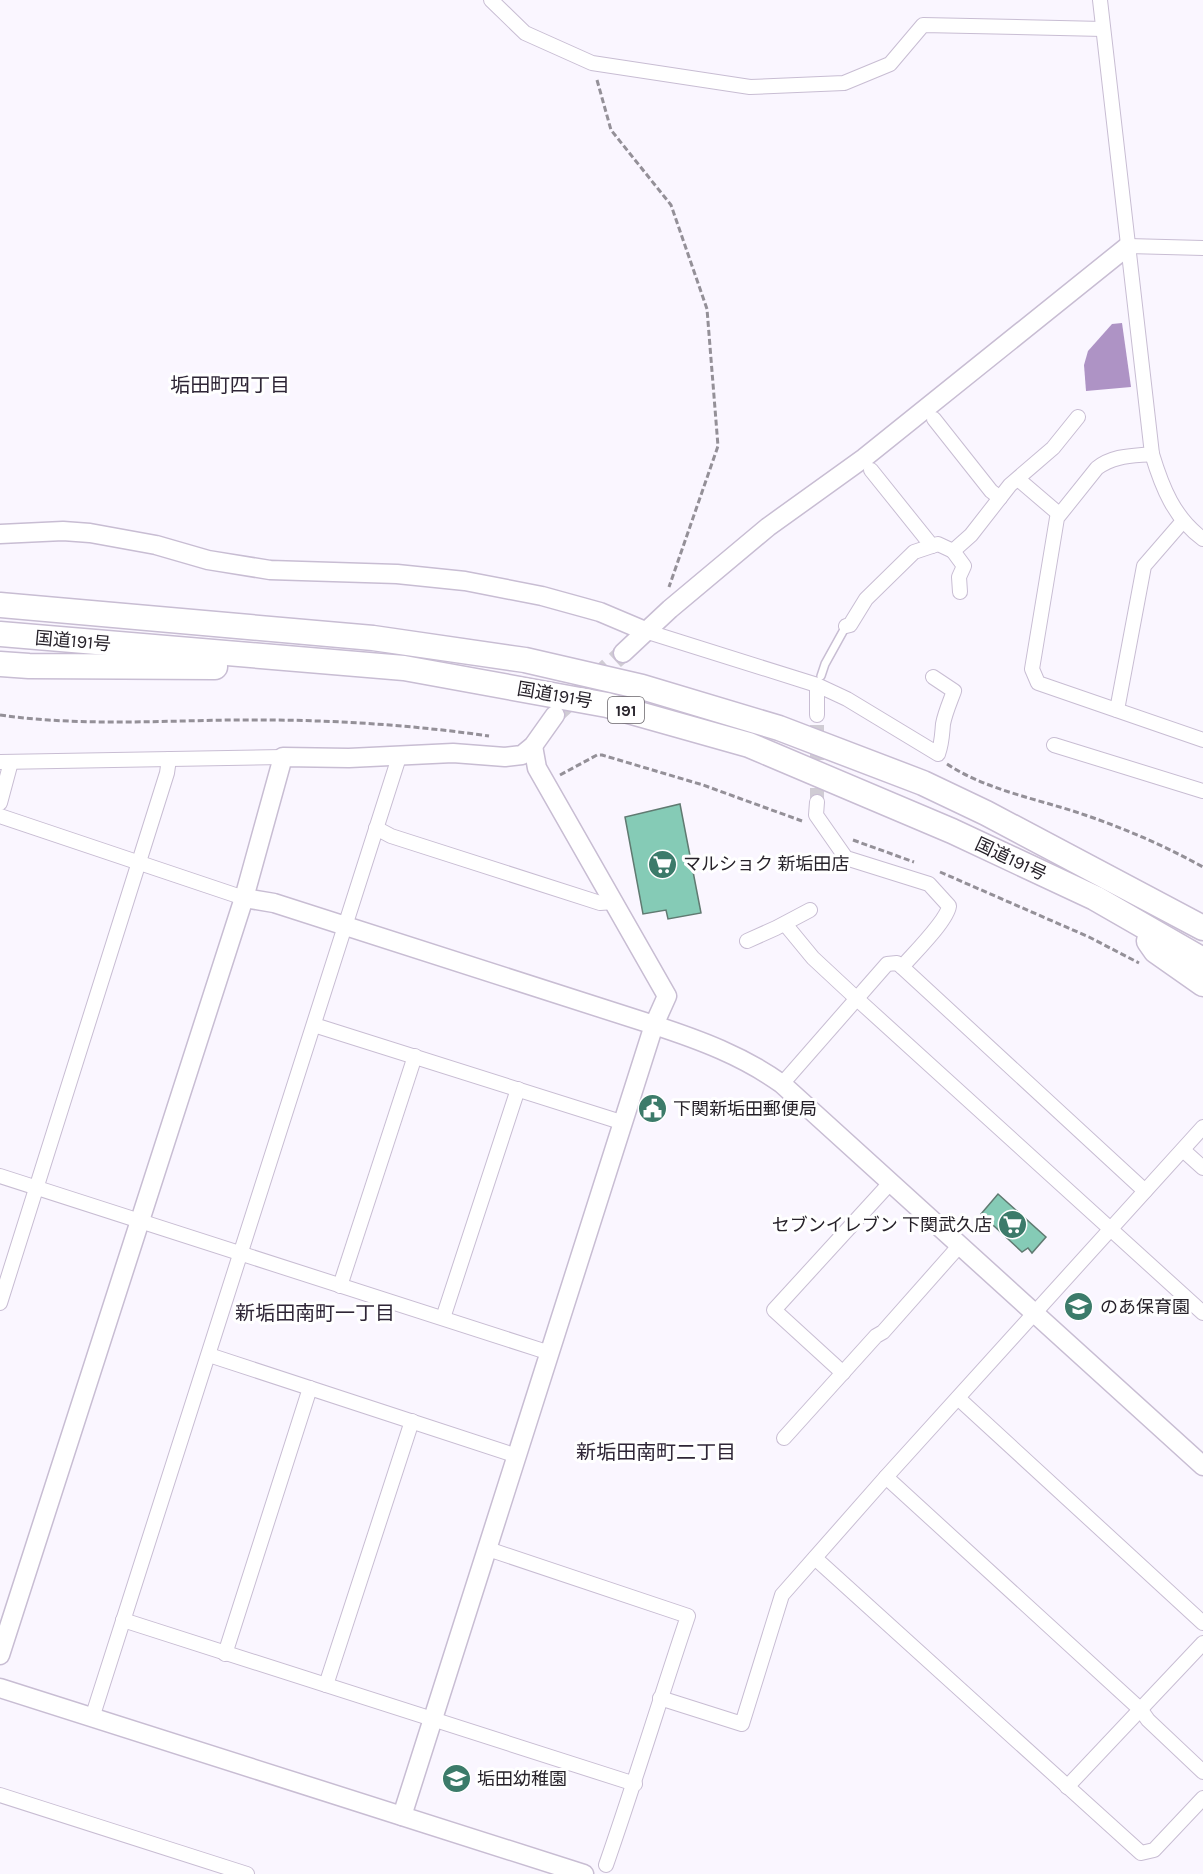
<svg xmlns="http://www.w3.org/2000/svg" width="1203" height="1874" font-family="Karla,'Noto Sans JP',sans-serif">
	<style>
		.water { fill: #ae93c5 }
		.building { fill: #85cbb6; stroke: #607a71; stroke-width: 1.5 }
		.lines { fill: none; stroke-linecap: round; stroke-linejoin: round }
		.minor-tunnel { stroke: #d0ccd4; stroke-width: 14; stroke-dasharray: 14 7; stroke-linecap: butt }
		.tertiary-tunnel { stroke: #d0ccd4; stroke-width: 18; stroke-dasharray: 18 9; stroke-linecap: butt }
		.service-casing { stroke: #c8bdd3; stroke-width: 10 }
		.minor-casing { stroke: #c8bdd3; stroke-width: 16 }
		.tertiary-casing { stroke: #c8bdd3; stroke-width: 21 }
		.trunk-casing { stroke: #c8bdd3; stroke-width: 27 }
		.path { stroke: #949098; stroke-width: 3; stroke-dasharray: 6 3; stroke-linecap: butt }
		.service { stroke: #fff; stroke-width: 7 }
		.minor { stroke: #fff; stroke-width: 14 }
		.tertiary { stroke: #fff; stroke-width: 18 }
		.trunk { stroke: #fff; stroke-width: 24 }
		.labels { text-anchor: middle; stroke-width: 6; stroke-linejoin: round; paint-order: stroke }
		.shield { fill: #fff; stroke: #68646a; stroke-width: 1.5 }
		.shield-label { font-size: 16px; font-weight: bold; fill: #27222a }
		.street-label { font-size: 18px; fill: #27222a; stroke: #fff }
		.poi-label { font-size: 18px; fill: #27222a; stroke: #fff; text-anchor: start }
		.neighbourhood-label { font-size: 20px; fill: #2e2536; stroke: #fff }
	</style>
	<rect width="100%" height="100%" fill="#faf6ff"/>
	<polygon class="water" points="1122,323 1131,387 1086,391 1084,365 1088,351 1112,324"/>
	<g class="building">
		<polygon points="680,804 701,913 668,919 666,910 643,914 625,817"/>
		<polygon points="998,1194 1046,1237 1032,1253 1028,1248 1022,1252 981,1214"/>
	</g>
	<g class="lines">
		<polyline class="minor-tunnel" points="817,802 817,715"/>
		<polyline class="tertiary-tunnel" points="555,715 623,653"/>
		<defs>
			<polyline id="service" points="821,676 825,664 846,626"/>
			<g id="minor">
				<polyline points="491,0 525,33 592,63 750,87 844,83 890,64 923,25 1103,29"/>
				<path d="M1100 0 1152 454C1162 487 1174 518 1203 539"/>
				<polyline points="1128,246 1203,248"/>
				<polyline points="934,419 991,491 1000,498"/>
				<path d="M1152 454C1133 456 1114 455 1097 468L1057 518 1032 669 1038 683 1203 740"/>
				<polyline points="871,470 932,546"/>
				<polyline points="1018,479 1059,514"/>
				<polyline points="953,551 964,566 959,577 960,592"/>
				<polyline points="846,626 850,625 866,599 914,552 938,544 953,551 971,535 1010,485 1053,448 1078,417"/>
				<path d="M645 631 817 685 847 699 938 754C942 743 942 735 943 724 945 713 950 702 954 691L933 677"/>
				<polyline points="1117,710 1144,566 1183,521"/>
				<polyline points="817,715 817,685"/>
				<polyline points="1054,745 1203,791"/>
				<polyline points="0,762 283,757"/>
				<polyline points="0,803 11,762"/>
				<polyline points="0,816 244,898"/>
				<polyline points="376,828 391,836 600,903 614,902"/>
				<polyline points="785,924 813,958 856,998 1203,1313"/>
				<polyline points="747,941 776,928 810,910"/>
				<polyline points="902,967 1145,1191"/>
				<polyline points="314,1025 624,1123"/>
				<path d="M782 1084 887 964 897 963 902 967C913 954 947 921 949 906L929 884 846 858 816 815 817 802"/>
				<polyline points="1183,1150 1203,1168"/>
				<polyline points="0,1176 550,1353"/>
				<polyline points="340,1286 415,1056"/>
				<polyline points="0,1303 167,773 169,759"/>
				<polyline points="443,1318 518,1089"/>
				<polyline points="209,1355 517,1456"/>
				<polyline points="843,1373 774,1310 891,1182"/>
				<polyline points="958,1398 1203,1623"/>
				<polyline points="784,1438 876,1336 883,1332 960,1245"/>
				<polyline points="886,1477 1141,1710 1148,1720 1203,1772"/>
				<path d="M488 1549 688 1616C660 1699 635 1782 606 1865"/>
				<polyline points="815,1558 1141,1853 1154,1850 1203,1798"/>
				<polyline points="123,1620 635,1784"/>
				<polyline points="225,1654 310,1388"/>
				<polyline points="326,1685 412,1421"/>
				<polyline points="660,1698 742,1724 782,1595 886,1477 1203,1127"/>
				<polyline points="92,1718 400,754"/>
				<polyline points="1067,1787 1203,1643"/>
				<polyline points="0,1795 247,1874"/>
			</g>
			<g id="tertiary">
				<polyline points="0,534 63,531 90,533 156,545 208,560 270,570 397,574 465,581 542,596 600,612 645,631"/>
				<polyline points="623,653 670,609 768,527 864,458 1128,246"/>
				<path d="M244 898 274 903 654 1025C700 1040 743 1056 782 1084L1203 1466"/>
				<polyline points="0,1655 244,898 283,757 349,758 453,753 505,757 522,755 533,746 555,715"/>
				<polyline points="0,1688 584,1874"/>
				<polyline points="402,1816 654,1025 667,996 537,768 533,746"/>
			</g>
			<g id="trunk">
				<polyline points="0,605 373,638 525,660 642,687 779,728 923,783 986,813 1203,928"/>
				<polyline points="0,634 404,668 607,705 749,745 952,831 1095,898 1203,960"/>
				<polyline points="0,664 29,666 215,667"/>
				<polyline points="1149,941 1156,951 1203,984"/>
			</g>
		</defs>
		<use href="#service" class="service-casing"/>
		<use href="#minor" class="minor-casing"/>
		<use href="#tertiary" class="tertiary-casing"/>
		<use href="#trunk" class="trunk-casing"/>
		<g class="path">
			<polyline points="597,80 611,130 671,205 707,309 718,446 669,587"/>
			<path d="M0 715C77 726 155 721 233 720 319 719 405 724 489 736"/>
			<path d="M947 764C988 791 1039 799 1085 815 1126 829 1165 846 1203 867"/>
			<polyline points="560,775 597,755 602,755 703,785 802,821"/>
			<polyline points="853,840 914,862"/>
			<polyline points="940,872 1089,937 1139,963"/>
		</g>
		<use href="#service" class="service"/>
		<use href="#minor" class="minor"/>
		<use href="#tertiary" class="tertiary"/>
		<use href="#trunk" class="trunk"/>
	</g>
	<defs>
		<symbol id="supermarket-disc" viewBox="-11 -11 22 22"><circle r="9.5" fill="#3c7b6a" stroke="#fff"/><path d="M-6-5.5h2.5l.6 2H6L4.5 2H-2.5L-4.4-4H-6ZM-1.5 3.2a1.3 1.3 0 1 0 .1 0ZM3 3.2a1.3 1.3 0 1 0 .1 0Z" fill="#fff"/></symbol>
		<symbol id="civic-disc" viewBox="-11 -11 22 22"><circle r="9.5" fill="#3c7b6a" stroke="#fff"/><path d="M-.6-6.5H3V-4.5H.6V-3L4-1V1h2V6H-6V1h2V-1L-.6-3ZM-1.2 2.5V6h2.4V2.5Z" fill="#fff"/></symbol>
		<symbol id="school-disc" viewBox="-11 -11 22 22"><circle r="9.5" fill="#3c7b6a" stroke="#fff"/><path d="M0-5L7-2L0 1L-7-2ZM-4 1L0 2.5L4 1V4Q0 6-4 4Z" fill="#fff"/></symbol>
	</defs>
	<g fill-rule="evenodd">
		<use href="#supermarket-disc" x="646" y="848" width="33" height="33"/>
		<use href="#civic-disc" x="636" y="1092" width="33" height="33"/>
		<use href="#supermarket-disc" x="996" y="1208" width="33" height="33"/>
		<use href="#school-disc" x="1062" y="1290" width="33" height="33"/>
		<use href="#school-disc" x="440" y="1762" width="33" height="33"/>
	</g>
	<g class="labels">
		<rect class="shield" x="608" y="697" width="36" height="26" rx="4.5"/>
		<g class="shield-label">
			<text x="626" y="716">191</text>
		</g>
		<g class="street-label">
			<text transform="translate(73 641) rotate(5)" y="6">国道191号</text>
			<text transform="translate(555 695) rotate(10)" y="6">国道191号</text>
			<text transform="translate(1011 859) rotate(25)" y="6">国道191号</text>
		</g>
		<g class="poi-label">
			<text x="683" y="870">マルショク 新垢田店</text>
			<text x="673" y="1115">下関新垢田郵便局</text>
			<text x="992" y="1231" text-anchor="end">セブンイレブン 下関武久店</text>
			<text x="1100" y="1313">のあ保育園</text>
			<text x="477" y="1785">垢田幼稚園</text>
		</g>
		<g class="neighbourhood-label">
			<text x="230" y="392">垢田町四丁目</text>
			<text x="315" y="1320">新垢田南町一丁目</text>
			<text x="656" y="1459">新垢田南町二丁目</text>
		</g>
	</g>
</svg>
